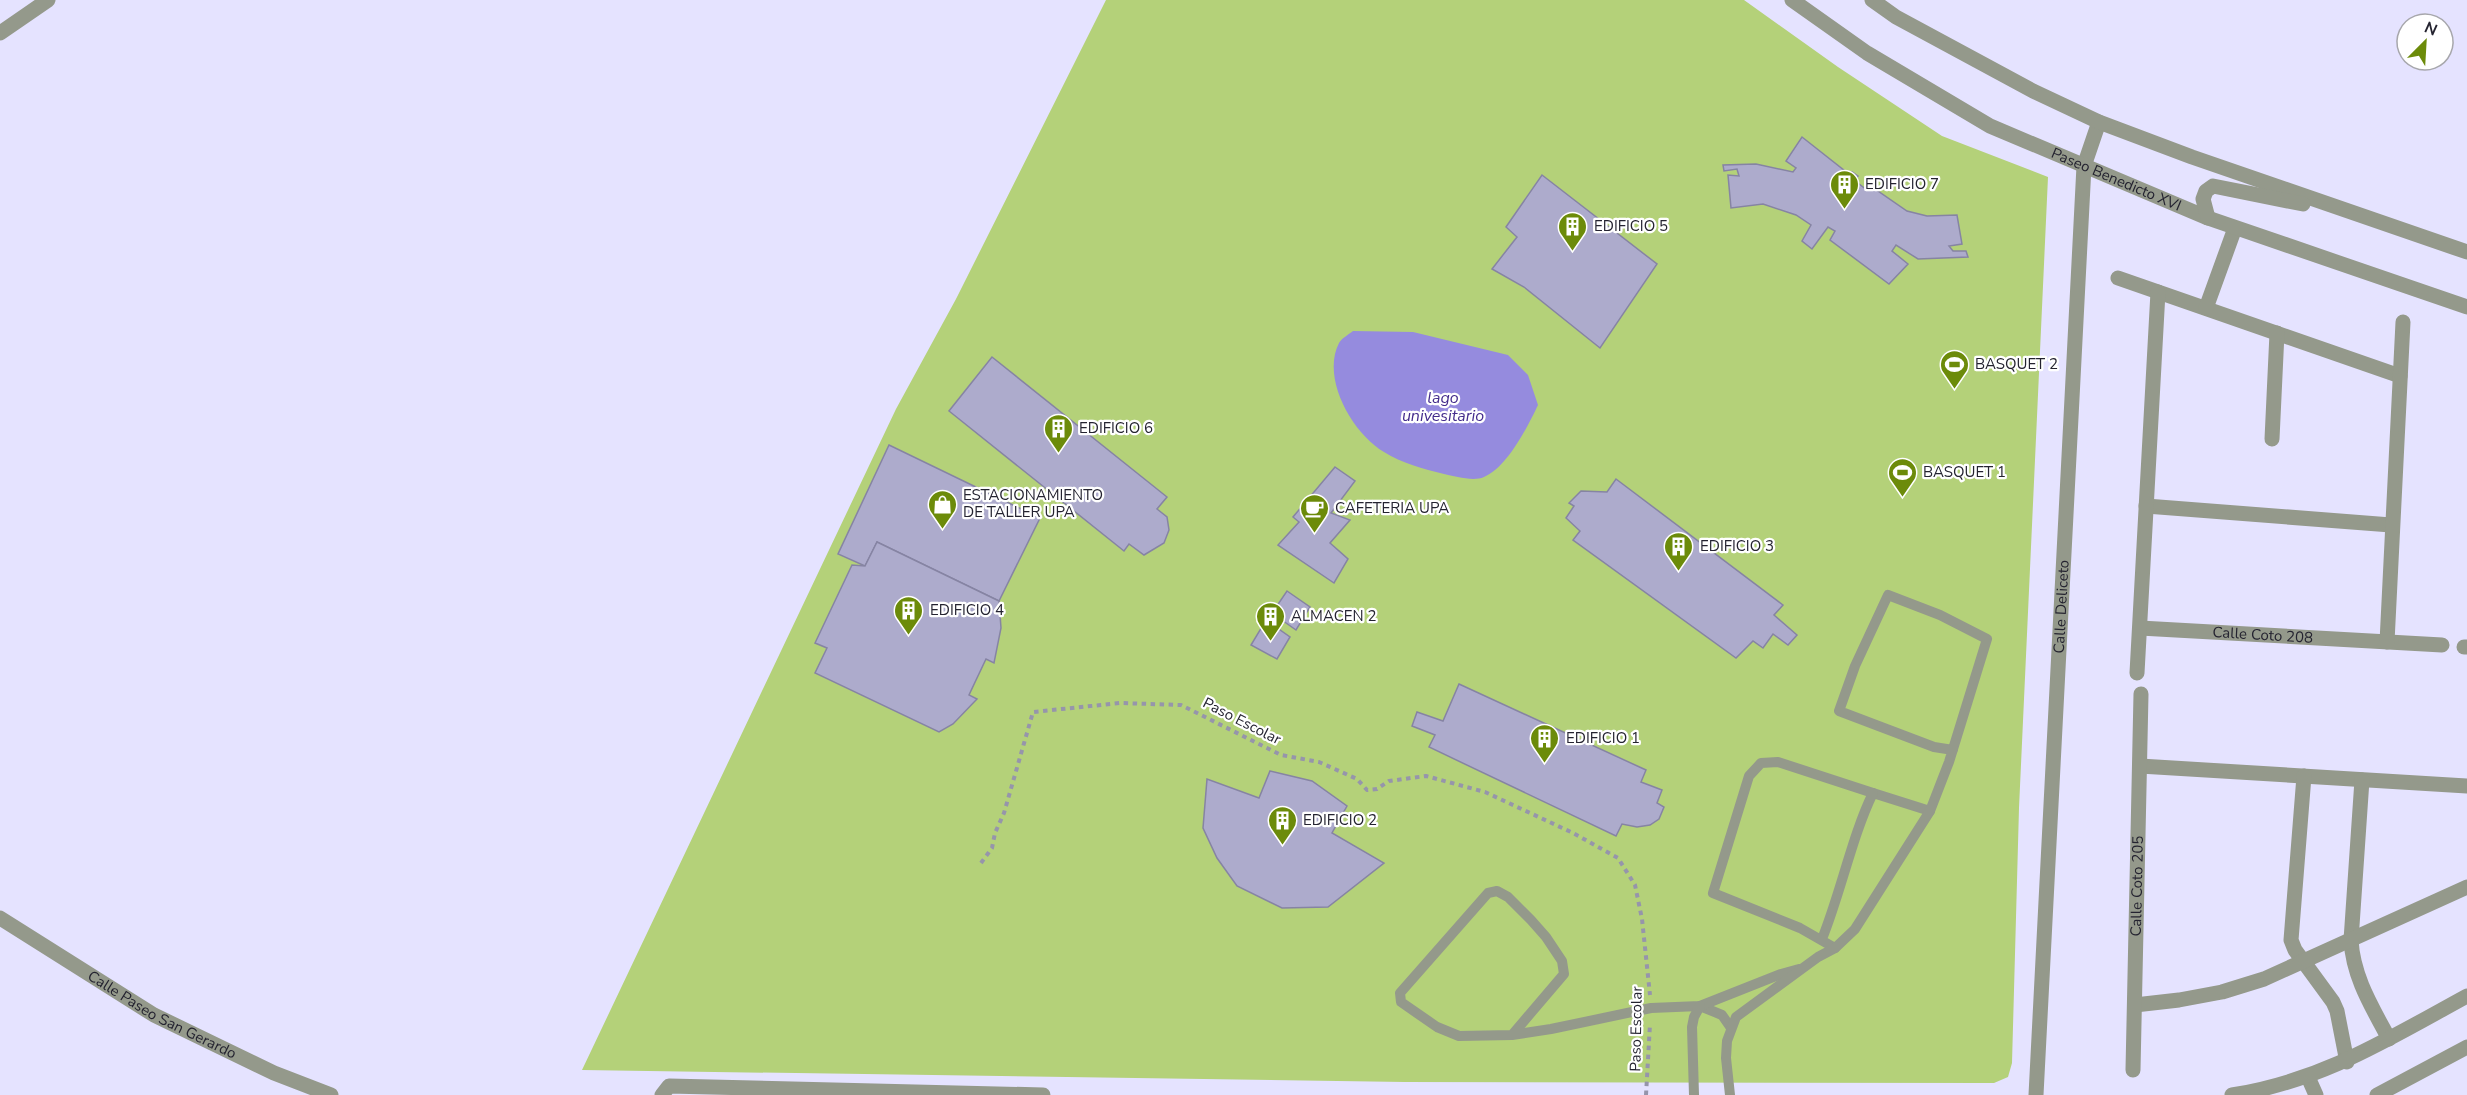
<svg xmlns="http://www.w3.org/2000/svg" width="2467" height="1095" font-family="'Nunito Sans',sans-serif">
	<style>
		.green { fill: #b4d179 }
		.water { fill: #958bde }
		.building { fill: #adabcc; stroke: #8684a3; stroke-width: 1.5 }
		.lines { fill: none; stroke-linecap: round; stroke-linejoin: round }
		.path { stroke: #9695ab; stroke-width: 4; stroke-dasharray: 4.5 4.5; stroke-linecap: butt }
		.service { stroke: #94998b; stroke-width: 10 }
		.minor { stroke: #94998b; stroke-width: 15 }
		.tertiary { stroke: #94998b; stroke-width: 15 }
		.labels { text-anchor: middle; stroke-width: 4.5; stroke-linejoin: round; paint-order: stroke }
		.street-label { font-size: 15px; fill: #242330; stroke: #fff }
		.poi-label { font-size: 15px; fill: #242330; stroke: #fff; text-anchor: start }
		.water-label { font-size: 16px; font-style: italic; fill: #442c8c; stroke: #fff }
	</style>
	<rect width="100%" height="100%" fill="#e5e3ff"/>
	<polygon class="green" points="1106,0 1744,0 1838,67 1942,136 2048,177 2019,808 2012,1063 2008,1077 1994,1083 1405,1082 582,1070 896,409 956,299"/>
	<path class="water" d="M1353 331 1413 332 1508 355 1528 375 1538 405C1528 426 1507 468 1484 477 1473 482 1455 476 1444 474 1423 469 1402 463 1384 452 1352 433 1321 378 1339 343 1342 338 1348 335 1353 331Z"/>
	<g class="building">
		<polygon points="1802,137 1849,174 1852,172 1858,176 1854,180 1867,190 1872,187 1907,211 1927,216 1957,215 1962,244 1949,246 1953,251 1966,251 1968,257 1918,259 1896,245 1892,251 1908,264 1889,284 1830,240 1835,231 1828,227 1812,249 1802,241 1811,225 1796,215 1763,204 1731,208 1728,175 1739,176 1737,169 1724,171 1723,165 1756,164 1793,172 1796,168 1786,161"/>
		<polygon points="1542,175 1657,264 1600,348 1524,287 1492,269 1517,237 1506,227"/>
		<polygon points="992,357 1167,497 1157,509 1167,517 1169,530 1164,543 1144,555 1129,544 1124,551 949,411"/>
		<polygon points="889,445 1040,518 999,601 877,542 865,566 838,554"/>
		<polygon points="1335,467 1355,481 1331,513 1350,520 1330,543 1348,559 1334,583 1278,545 1299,522 1293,517"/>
		<polygon points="1616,479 1783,605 1774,615 1797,635 1788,645 1773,634 1763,648 1753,641 1736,658 1573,540 1580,531 1566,518 1574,506 1569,503 1581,491 1607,492"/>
		<polygon points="877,542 999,601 1001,628 994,663 986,659 969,695 977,699 953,724 939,732 815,673 827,648 815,643 852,565 865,566"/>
		<polygon points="1287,591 1310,607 1296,630 1272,613"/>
		<polygon points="1266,620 1290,637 1277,659 1251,645"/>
		<polygon points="1459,684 1646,770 1641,782 1662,790 1657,803 1664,807 1659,819 1650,825 1637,827 1622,824 1616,836 1429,747 1435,735 1412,726 1417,712 1443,721"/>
		<polygon points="1270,771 1312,781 1347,806 1332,833 1384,863 1328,907 1282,908 1237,886 1217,858 1203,828 1207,779 1259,798"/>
	</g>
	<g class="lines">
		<g class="path">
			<polyline points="981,863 992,848 995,833 1004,813 1033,712 1120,703 1181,705 1281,755 1319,762 1357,779 1367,790 1377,789 1389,781 1426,776 1485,792 1573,833 1618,858 1635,885 1642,919 1650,995"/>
			<polyline points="1646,1095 1650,1024"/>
		</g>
		<g class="service">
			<polyline points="1873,793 1930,811"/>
			<path d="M1822 939C1841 892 1852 836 1873 793L1778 762 1761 763 1749 776 1713 893 1800 928 1835 948"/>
			<polyline points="1700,1006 1722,1015 1731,1028"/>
			<polyline points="1512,1035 1564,974 1562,961 1546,937 1531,920 1508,897 1497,891 1488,893 1400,993 1401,1002 1437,1027 1459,1036 1512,1035 1551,1029 1651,1008 1700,1006 1781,974 1799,969"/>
			<polyline points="1694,1095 1692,1027 1694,1017 1700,1006"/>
			<polyline points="1730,1095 1726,1058 1727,1041 1736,1017 1818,957 1835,948 1855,929 1930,811 1949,762 1987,639 1940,615 1888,595 1855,666 1839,711 1934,747 1953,750"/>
		</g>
		<g class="minor">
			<polyline points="0,33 48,0"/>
			<polyline points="2118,278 2400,376"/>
			<polyline points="2206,308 2235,228"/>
			<polyline points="2272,439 2277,333"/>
			<polyline points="2146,506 2391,525"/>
			<path id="s1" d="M2140 628 2442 645"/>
			<polyline points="2387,642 2403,322"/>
			<polyline points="2464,647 2467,647"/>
			<polyline points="2137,673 2158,292"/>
			<polyline points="2140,766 2467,786"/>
			<polyline points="2304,776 2291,940 2295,950 2333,1002 2337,1011 2347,1062"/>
			<path d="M2362 780 2351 940C2353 977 2372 1007 2389 1039"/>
			<path id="s2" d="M0 918 154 1015 274 1073 331 1095"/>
			<polyline points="2135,1005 2179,1000 2222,992 2264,979 2467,887"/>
			<path id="s3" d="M2133 1070 2141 694"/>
			<polyline points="2308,1077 2316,1095"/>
			<polyline points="662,1095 669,1086 1043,1095"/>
			<path id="s4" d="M2036 1095 2084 166 2099 122"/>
			<path d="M2232 1095C2322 1081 2388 1039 2467 996"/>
			<polyline points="2377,1095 2467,1047"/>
		</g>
		<g class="tertiary">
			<path id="s5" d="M1792 0 1867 53 1990 126 2208 218 2467 307"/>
			<polyline points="1872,0 1896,17 2033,91 2099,122 2192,157 2467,252"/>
			<polyline points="2208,218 2203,199 2206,191 2213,186 2303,204"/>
		</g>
	</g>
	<defs>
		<symbol id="building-pin" viewBox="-11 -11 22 30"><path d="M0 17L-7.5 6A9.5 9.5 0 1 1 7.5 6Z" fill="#6c8b0a" stroke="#fff"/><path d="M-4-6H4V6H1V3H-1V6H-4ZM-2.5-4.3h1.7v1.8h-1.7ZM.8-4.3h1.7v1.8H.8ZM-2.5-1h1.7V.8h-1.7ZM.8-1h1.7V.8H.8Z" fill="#fff"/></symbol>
		<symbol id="stadium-pin" viewBox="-11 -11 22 30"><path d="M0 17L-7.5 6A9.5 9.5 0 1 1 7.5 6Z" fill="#6c8b0a" stroke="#fff"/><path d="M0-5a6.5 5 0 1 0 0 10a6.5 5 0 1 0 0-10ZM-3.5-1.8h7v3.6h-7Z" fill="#fff"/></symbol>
		<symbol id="shop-pin" viewBox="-11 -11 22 30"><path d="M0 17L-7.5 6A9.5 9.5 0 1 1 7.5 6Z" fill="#6c8b0a" stroke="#fff"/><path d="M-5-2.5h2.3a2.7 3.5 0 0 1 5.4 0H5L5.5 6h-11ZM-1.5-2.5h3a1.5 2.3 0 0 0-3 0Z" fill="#fff"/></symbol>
		<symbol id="cafe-pin" viewBox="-11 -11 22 30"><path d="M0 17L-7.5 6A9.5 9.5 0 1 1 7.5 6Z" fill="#6c8b0a" stroke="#fff"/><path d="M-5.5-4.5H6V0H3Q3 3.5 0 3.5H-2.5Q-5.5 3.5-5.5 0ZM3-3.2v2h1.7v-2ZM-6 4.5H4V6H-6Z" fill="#fff"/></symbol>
	</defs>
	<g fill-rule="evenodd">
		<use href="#building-pin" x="1828" y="168" width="33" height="45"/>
		<use href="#building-pin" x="1556" y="210" width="33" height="45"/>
		<use href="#stadium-pin" x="1938" y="348" width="33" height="45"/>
		<use href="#building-pin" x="1042" y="412" width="33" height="45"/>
		<use href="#stadium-pin" x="1886" y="456" width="33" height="45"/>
		<use href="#shop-pin" x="926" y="488" width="33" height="45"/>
		<use href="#cafe-pin" x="1298" y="492" width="33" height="45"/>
		<use href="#building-pin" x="1662" y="530" width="33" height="45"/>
		<use href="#building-pin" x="892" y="594" width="33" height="45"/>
		<use href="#building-pin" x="1254" y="600" width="33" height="45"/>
		<use href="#building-pin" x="1528" y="722" width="33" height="45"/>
		<use href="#building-pin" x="1266" y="804" width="33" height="45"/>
	</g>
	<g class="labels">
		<g class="street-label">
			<text dy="5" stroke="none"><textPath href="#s5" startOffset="372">Paseo Benedicto XVI</textPath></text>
			<text dy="5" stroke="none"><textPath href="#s4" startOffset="489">Calle Deliceto</textPath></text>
			<text dy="5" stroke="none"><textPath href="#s1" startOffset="123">Calle Coto 208</textPath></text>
			<text transform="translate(1242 721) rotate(27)" y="5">Paso Escolar</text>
			<text dy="5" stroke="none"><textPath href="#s3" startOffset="184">Calle Coto 205</textPath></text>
			<text dy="5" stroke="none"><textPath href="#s2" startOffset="189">Calle Paseo San Gerardo</textPath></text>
			<text transform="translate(1636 1029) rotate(-89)" y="5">Paso Escolar</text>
		</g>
		<g class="poi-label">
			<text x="1865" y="189">EDIFICIO 7</text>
			<text x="1594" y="231">EDIFICIO 5</text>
			<text x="1975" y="369">BASQUET 2</text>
			<text x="1079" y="433">EDIFICIO 6</text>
			<text x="1923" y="477">BASQUET 1</text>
			<text x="963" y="500">ESTACIONAMIENTO<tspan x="963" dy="17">DE TALLER UPA</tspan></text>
			<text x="1335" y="513">CAFETERIA UPA</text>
			<text x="1700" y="551">EDIFICIO 3</text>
			<text x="930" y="615">EDIFICIO 4</text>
			<text x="1291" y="621">ALMACEN 2</text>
			<text x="1566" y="743">EDIFICIO 1</text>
			<text x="1303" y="825">EDIFICIO 2</text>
		</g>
		<g class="water-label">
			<text x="1443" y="403">lago<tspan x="1443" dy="18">univesitario</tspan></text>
		</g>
	</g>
	<g transform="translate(2425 42) rotate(24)"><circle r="28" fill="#ffffff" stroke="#a7a7ac" stroke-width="1.5"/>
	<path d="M0-4.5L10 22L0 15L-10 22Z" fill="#6c8b0a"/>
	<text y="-9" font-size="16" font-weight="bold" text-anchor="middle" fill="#242330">N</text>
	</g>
</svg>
